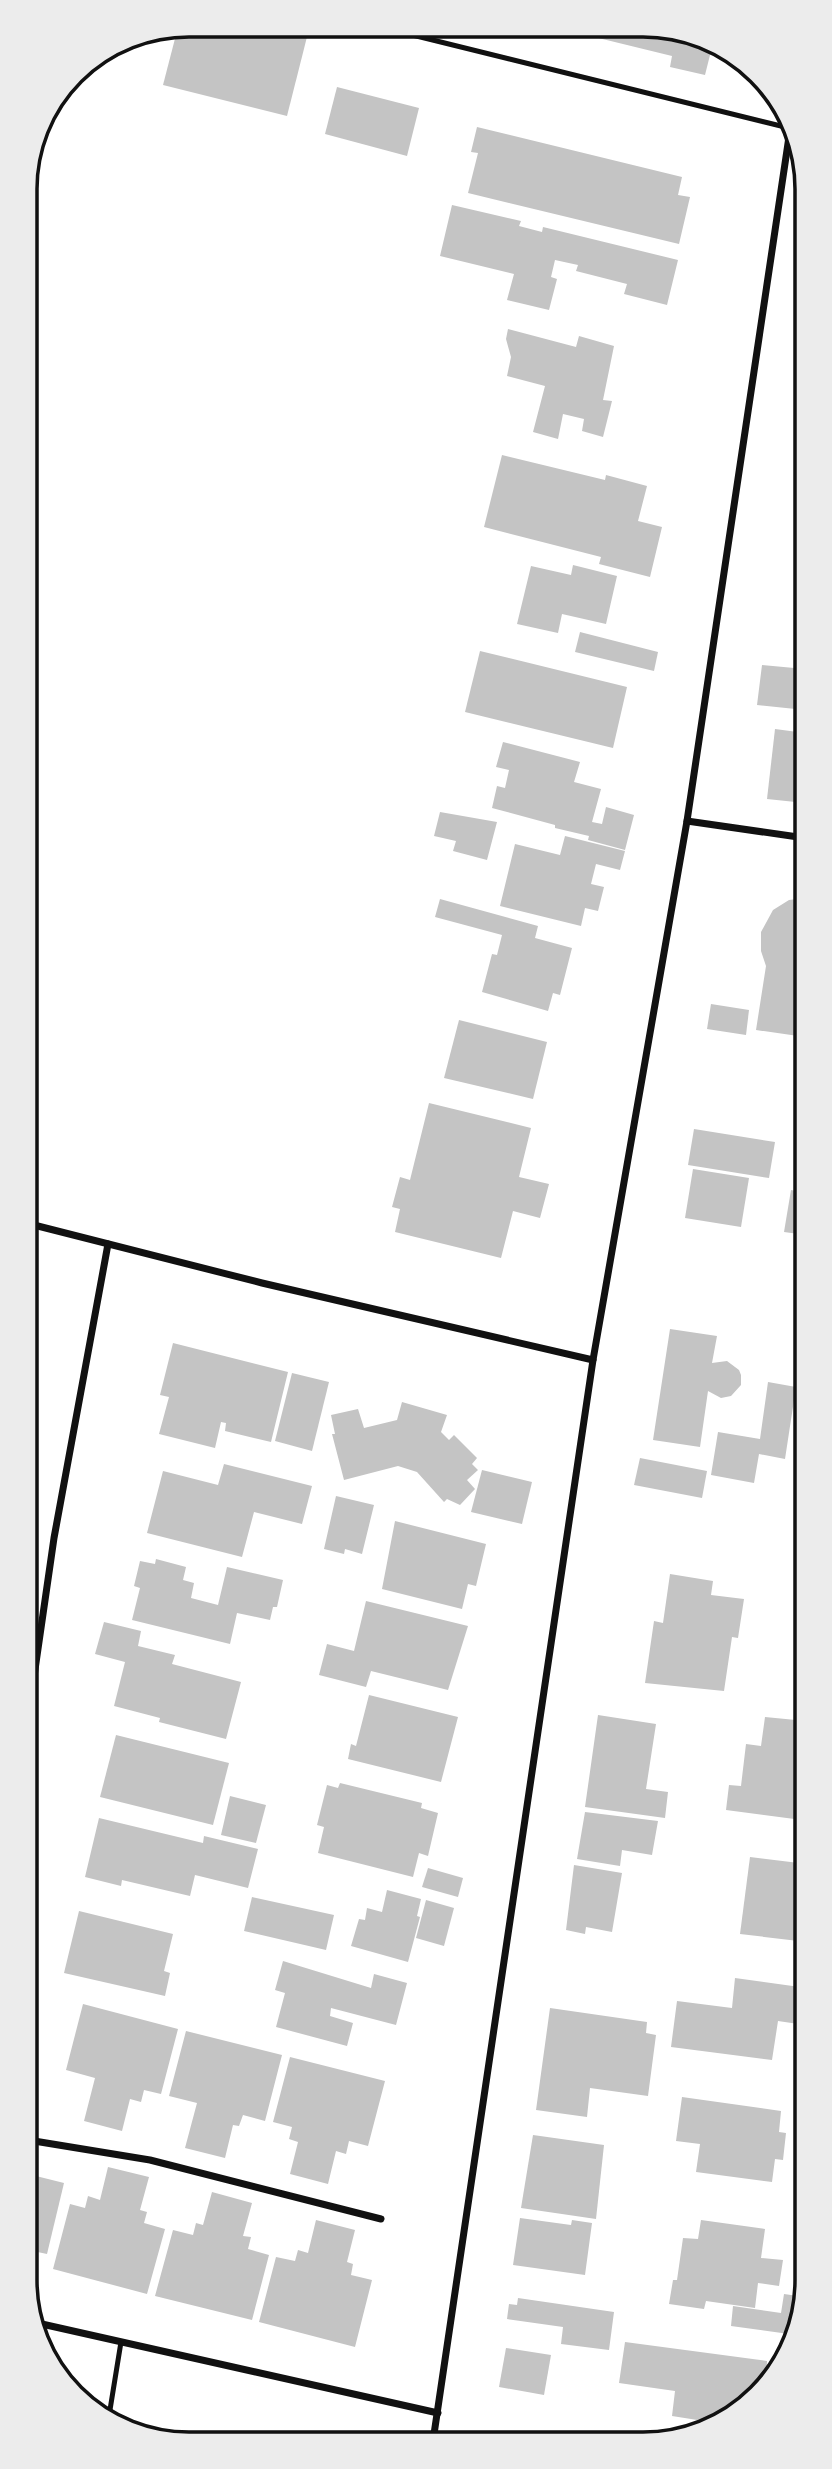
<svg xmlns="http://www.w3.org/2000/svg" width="832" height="2469" font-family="Raleway,sans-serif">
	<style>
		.building { fill: #c4c4c4 }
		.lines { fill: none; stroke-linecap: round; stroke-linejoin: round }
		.service { stroke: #111; stroke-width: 5 }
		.minor { stroke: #111; stroke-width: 7 }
		.rim { fill: none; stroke: #111; stroke-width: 3.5 }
	</style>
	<rect width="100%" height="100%" fill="#fff"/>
	<g class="building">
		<polygon points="188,24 310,25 287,116 163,85 178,27"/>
		<polygon points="579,27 676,28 712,47 705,75 670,67 672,56 578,33"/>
		<polygon points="337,87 419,108 407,156 325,134"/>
		<polygon points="477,127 682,177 678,195 690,197 679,244 468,193 478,153 471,152"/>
		<polygon points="452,205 521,221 519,226 542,232 543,227 678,260 667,305 624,294 627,284 576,271 578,265 555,260 551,277 557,279 549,310 507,300 514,274 440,256"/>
		<polygon points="508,329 576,347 579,336 614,346 603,400 612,401 603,437 582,431 584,419 563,414 558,439 533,432 545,386 507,376 511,357 506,339"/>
		<polygon points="502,455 605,480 606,475 647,486 638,521 662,527 650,577 599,564 601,557 484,527"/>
		<polygon points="573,565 617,576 606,624 562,614 558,633 517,624 531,566 571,575"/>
		<polygon points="580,632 658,652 654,671 575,652"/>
		<polygon points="480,651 627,687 613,748 465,712"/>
		<polygon points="762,665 805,669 805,710 757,705"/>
		<polygon points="775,729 805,733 805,803 767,799"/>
		<polygon points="503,742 580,762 574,782 601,789 592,822 602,824 606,807 634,815 625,850 588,840 589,836 555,828 555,825 492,808 497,786 505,788 509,770 496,767"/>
		<polygon points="440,812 497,822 487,860 453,851 456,841 434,836"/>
		<polygon points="565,836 625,851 620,870 596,864 591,884 604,887 598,911 585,908 581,926 500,906 515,844 560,855"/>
		<polygon points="805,898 805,1037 756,1030 766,966 761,951 761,932 773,910 789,900"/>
		<polygon points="440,899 538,926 535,938 572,948 560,995 553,993 548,1011 482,992 492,954 497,955 502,935 435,917"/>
		<polygon points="711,1004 749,1010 746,1035 707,1029"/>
		<polygon points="459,1020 547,1042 533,1099 444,1078"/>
		<polygon points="429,1103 531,1128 519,1177 549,1184 540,1218 513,1211 501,1258 395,1232 400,1209 392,1207 400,1177 410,1180"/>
		<polygon points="694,1129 775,1142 769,1178 688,1165"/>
		<polygon points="693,1169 749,1178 741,1227 685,1218"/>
		<polygon points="791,1190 806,1193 806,1235 784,1232"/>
		<polygon points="670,1329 717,1336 712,1363 727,1361 739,1370 741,1375 741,1385 731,1396 721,1398 708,1391 700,1447 653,1440"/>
		<polygon points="173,1343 288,1372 271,1442 225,1431 226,1423 221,1422 215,1448 159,1434 169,1397 160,1395"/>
		<polygon points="292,1373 329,1382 312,1451 275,1441"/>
		<polygon points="768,1382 796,1387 785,1459 759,1454 754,1483 711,1475 718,1432 760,1439"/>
		<polygon points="402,1402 447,1415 441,1432 449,1440 454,1435 477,1458 472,1464 478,1470 467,1480 475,1489 460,1505 447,1499 444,1502 417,1472 398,1466 344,1480 332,1434 335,1434 331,1415 358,1409 364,1428 397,1420"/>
		<polygon points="640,1458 707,1471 702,1498 634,1485"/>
		<polygon points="224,1464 312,1486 302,1524 254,1512 242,1557 147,1533 163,1471 218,1485"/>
		<polygon points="482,1470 532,1482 522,1524 471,1512"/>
		<polygon points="336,1496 374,1505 362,1554 345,1549 344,1554 324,1549"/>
		<polygon points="395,1521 486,1544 476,1586 468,1584 462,1609 382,1589"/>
		<polygon points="156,1559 186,1567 183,1580 194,1583 191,1598 218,1605 227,1567 283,1580 277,1607 273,1607 270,1620 237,1613 230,1644 132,1620 140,1588 134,1586 140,1561 155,1564"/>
		<polygon points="670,1574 713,1581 711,1595 744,1599 738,1638 732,1637 724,1691 645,1683 654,1621 663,1623"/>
		<polygon points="366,1601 468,1626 448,1690 371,1671 366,1687 319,1675 327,1644 354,1651"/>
		<polygon points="104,1622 141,1631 138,1646 175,1655 172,1664 241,1682 226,1739 159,1722 160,1718 114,1706 125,1662 95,1654"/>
		<polygon points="369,1695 458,1717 441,1782 348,1759 351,1744 356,1746"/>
		<polygon points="598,1715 656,1724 646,1789 668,1792 665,1818 585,1807"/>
		<polygon points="765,1717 806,1721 807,1839 799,1838 802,1820 726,1810 729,1785 741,1786 746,1744 761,1746"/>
		<polygon points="116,1735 229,1763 213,1825 100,1797"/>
		<polygon points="340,1783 422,1803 421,1808 438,1813 428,1856 419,1853 413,1877 318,1853 324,1827 317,1825 327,1785 338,1788"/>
		<polygon points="230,1796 266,1805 256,1843 221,1835"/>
		<polygon points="585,1812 658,1821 652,1855 622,1850 620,1866 577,1859"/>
		<polygon points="99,1818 203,1843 204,1836 258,1849 248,1888 195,1875 190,1896 122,1880 121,1886 85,1877"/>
		<polygon points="750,1857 807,1864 807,1942 740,1934"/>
		<polygon points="574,1865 622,1873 612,1932 586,1927 585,1934 566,1930"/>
		<polygon points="428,1868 463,1878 458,1897 422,1887"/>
		<polygon points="387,1890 421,1899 417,1916 420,1917 408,1962 351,1946 359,1919 365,1920 367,1908 382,1912"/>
		<polygon points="252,1897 334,1915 326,1950 244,1931"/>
		<polygon points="426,1900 454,1908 444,1946 416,1938"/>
		<polygon points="79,1911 173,1934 164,1971 170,1973 165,1996 64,1973"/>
		<polygon points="283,1961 371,1988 374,1974 407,1983 396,2025 331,2008 330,2016 353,2023 347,2046 276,2027 285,1993 275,1990"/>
		<polygon points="735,1978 807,1988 805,2025 778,2021 772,2060 671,2047 677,2001 732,2008"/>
		<polygon points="83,2004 178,2029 161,2094 144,2090 141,2102 130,2099 122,2131 84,2121 95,2078 66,2070"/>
		<polygon points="550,2008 647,2022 646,2033 656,2035 648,2096 590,2088 587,2117 536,2110"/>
		<polygon points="186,2031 282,2055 265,2121 243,2115 239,2126 233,2125 225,2158 185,2148 197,2103 169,2096"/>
		<polygon points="290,2057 385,2081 368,2146 349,2141 346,2154 336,2151 328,2184 290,2174 298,2142 289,2139 292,2127 273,2122"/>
		<polygon points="682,2097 781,2111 779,2132 786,2133 783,2160 775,2159 772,2182 696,2172 700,2144 676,2141"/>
		<polygon points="533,2135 604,2145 596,2219 521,2208"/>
		<polygon points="108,2167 149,2177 140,2210 147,2212 144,2223 165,2229 147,2294 53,2269 70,2204 85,2208 88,2196 100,2200"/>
		<polygon points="28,2174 64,2183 47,2254 28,2250"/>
		<polygon points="212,2192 252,2203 243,2236 251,2237 248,2249 269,2255 252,2320 155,2296 173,2230 193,2235 196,2223 203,2225"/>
		<polygon points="520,2218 571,2225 572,2220 592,2223 585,2275 513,2265"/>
		<polygon points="316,2220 355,2230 347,2262 353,2264 351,2275 372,2280 355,2347 259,2322 276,2257 295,2261 298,2250 308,2253"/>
		<polygon points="701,2220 765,2229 761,2258 783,2260 779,2286 758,2283 755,2308 706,2301 704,2309 669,2304 673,2280 677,2280 683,2238 698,2239"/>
		<polygon points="784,2294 805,2297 789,2334 731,2326 733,2306 781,2313"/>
		<polygon points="518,2298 614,2312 609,2350 561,2344 563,2327 507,2319 509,2304 517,2305"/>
		<polygon points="625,2342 767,2361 766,2389 710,2422 672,2416 675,2391 619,2383"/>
		<polygon points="506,2348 551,2355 544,2395 499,2387"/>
		<polygon points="495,2431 548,2440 548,2441 494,2441"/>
	</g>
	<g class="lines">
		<g class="service">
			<polyline points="380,27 789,128"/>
			<polyline points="109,2416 121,2342"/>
		</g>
		<g class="minor">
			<polyline points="687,821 805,838"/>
			<polyline points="26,1223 262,1283 593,1360"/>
			<polyline points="27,1725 54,1538 108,1244"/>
			<polyline points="28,2140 150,2160 381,2219"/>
			<polyline points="33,2322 438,2413"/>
			<polyline points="433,2441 593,1360 687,821 790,130"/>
		</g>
	</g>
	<path d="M0 0H832V2469H0ZM189 37H643A152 152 0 0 1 795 189V2280A152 152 0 0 1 643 2432H189A152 152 0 0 1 37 2280V189A152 152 0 0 1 189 37Z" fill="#ececec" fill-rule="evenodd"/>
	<path class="rim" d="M189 37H643A152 152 0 0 1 795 189V2280A152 152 0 0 1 643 2432H189A152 152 0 0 1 37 2280V189A152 152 0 0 1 189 37Z"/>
</svg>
